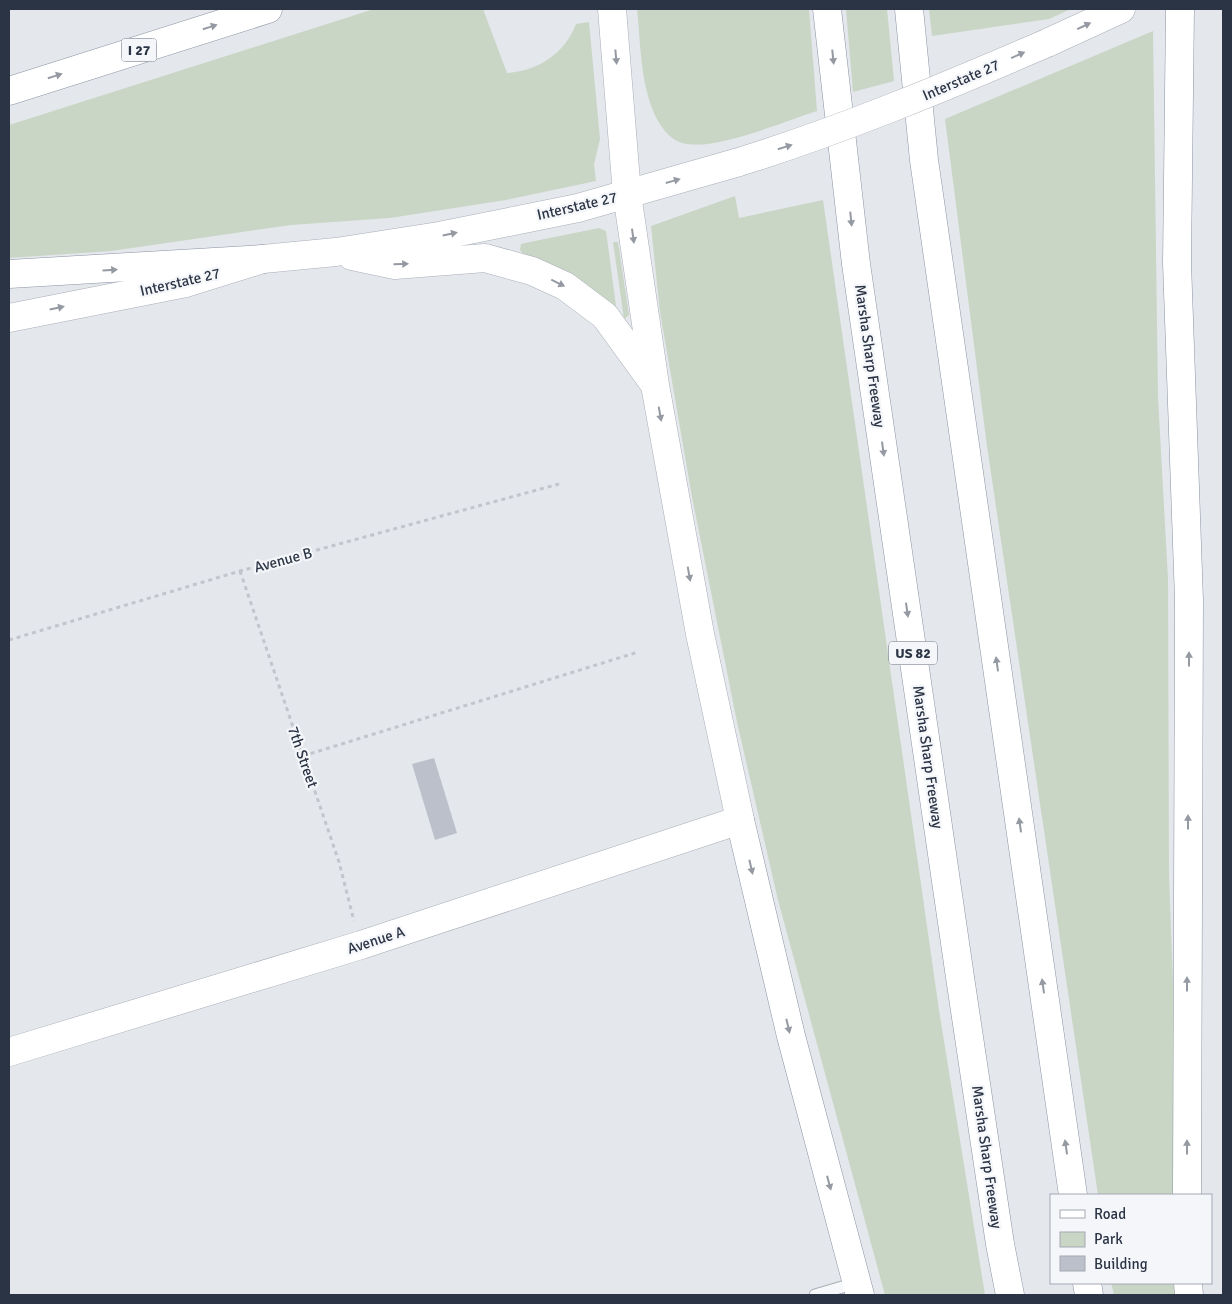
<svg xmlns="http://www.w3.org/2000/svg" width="1232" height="1304" font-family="Signika,sans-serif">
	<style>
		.green { fill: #c9d6c5 }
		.building { fill: #bbc0ca }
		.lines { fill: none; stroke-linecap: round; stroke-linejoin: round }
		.service-casing { stroke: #a9aeb7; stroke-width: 13 }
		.secondary-casing { stroke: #a9aeb7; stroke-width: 29 }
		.motorway-casing { stroke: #8b94a3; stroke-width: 29 }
		.path { stroke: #c2c5cb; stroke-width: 3; stroke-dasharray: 4 4; stroke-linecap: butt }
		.service { stroke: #f7f8fa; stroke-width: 11 }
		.secondary { stroke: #fff; stroke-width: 28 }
		.motorway { stroke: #fff; stroke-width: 28 }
		.secondary-bridge-casing { stroke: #a9aeb7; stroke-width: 29; stroke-linecap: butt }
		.secondary-bridge { stroke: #fff; stroke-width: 28 }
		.oneway { fill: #959aa2 }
		.labels { text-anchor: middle; stroke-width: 4.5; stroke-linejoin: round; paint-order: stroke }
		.shield { fill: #f4f6f9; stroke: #676e7b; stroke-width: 1 }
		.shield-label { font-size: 14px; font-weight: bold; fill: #2b3445 }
		.street-label { font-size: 15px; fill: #2b3445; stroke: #f4f6f9 }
	</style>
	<rect width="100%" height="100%" fill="#e4e7ec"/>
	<g class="green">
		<path d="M374 9H483L507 73C539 71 565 53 576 24L589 22 600 139 594 164 596 181 506 200 390 218 291 225 111 251 9 258V125Z"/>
		<path d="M637 9H809L817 111C784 121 710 154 679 142 661 134 651 109 647 92 640 65 640 36 637 9Z"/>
		<polygon points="846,9 887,9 894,81 853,92"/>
		<polygon points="929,9 1071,9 1049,19 932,36"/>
		<polygon points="1153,31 1158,397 1168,580 1169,877 1176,1059 1176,1195 1098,1195 987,446 945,119"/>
		<polygon points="735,196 739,218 823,200 939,1010 985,1295 885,1295 778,900 737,722 692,497 660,312 651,226"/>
		<polygon points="599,228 606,231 617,313 542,261 523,254 520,250 521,244 525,243"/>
		<polygon points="613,242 618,242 629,315 624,319"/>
		<polygon points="1111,1283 1176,1283 1176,1295 1114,1295"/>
	</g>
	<polygon class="building" points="434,758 457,833 435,840 412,764"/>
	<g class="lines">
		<defs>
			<polyline id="service" points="815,1295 856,1283"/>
			<g id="secondary">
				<polyline points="1047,43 1121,9"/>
				<polyline points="352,256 395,265 485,258 532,271 565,286 605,316 652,381"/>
				<polyline points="9,318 186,283 263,259 336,252 439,236 578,208 739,162"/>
				<polyline points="9,1052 361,945 740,820 700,634 655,385 627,194 612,9"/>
			</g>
			<g id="motorway">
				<polyline points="827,9 856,264 961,984 1000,1244 1010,1295"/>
				<polyline points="909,9 924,160 1073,1195"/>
				<polyline points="1180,9 1177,263 1189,600 1187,1195"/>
				<polyline points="9,91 268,9"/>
				<polyline points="9,274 263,259"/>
				<polyline points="740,820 791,1036 860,1295"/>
				<polyline points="1087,1283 1089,1295"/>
				<polyline points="1188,1283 1189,1295"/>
			</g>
		</defs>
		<use href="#service" class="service-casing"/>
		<use href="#secondary" class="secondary-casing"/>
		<use href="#motorway" class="motorway-casing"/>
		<g class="path">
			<polyline points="240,571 339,862 354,921"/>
			<polyline points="9,640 240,571 559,484"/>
			<polyline points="303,756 638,652"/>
		</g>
		<use href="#service" class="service"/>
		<use href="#secondary" class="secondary"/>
		<use href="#motorway" class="motorway"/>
		<defs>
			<path id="secondary-bridge" d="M739 162C845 129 945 87 1047 43"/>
		</defs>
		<use href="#secondary-bridge" class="secondary-bridge-casing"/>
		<use href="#secondary-bridge" class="secondary-bridge"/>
	</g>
	<defs><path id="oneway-solid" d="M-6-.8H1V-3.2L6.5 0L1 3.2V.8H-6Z" transform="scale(1.25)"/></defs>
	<g class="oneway">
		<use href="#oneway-solid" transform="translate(1084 26) rotate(-25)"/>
		<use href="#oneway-solid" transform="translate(210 27) rotate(-18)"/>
		<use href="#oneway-solid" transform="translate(1018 55) rotate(-24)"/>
		<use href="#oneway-solid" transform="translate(616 57) rotate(85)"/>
		<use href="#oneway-solid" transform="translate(833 57) rotate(84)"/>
		<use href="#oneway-solid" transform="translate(55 76) rotate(-17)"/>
		<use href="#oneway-solid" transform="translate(785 147) rotate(-17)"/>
		<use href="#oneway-solid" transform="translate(673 181) rotate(-16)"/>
		<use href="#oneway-solid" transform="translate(851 219) rotate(84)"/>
		<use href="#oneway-solid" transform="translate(450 234) rotate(-12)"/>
		<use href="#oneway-solid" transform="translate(633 236) rotate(82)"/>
		<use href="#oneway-solid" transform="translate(401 264) rotate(-2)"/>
		<use href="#oneway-solid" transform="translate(110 270) rotate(-4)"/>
		<use href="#oneway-solid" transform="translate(558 283) rotate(26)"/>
		<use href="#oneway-solid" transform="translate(57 308) rotate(-12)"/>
		<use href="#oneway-solid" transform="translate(660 414) rotate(80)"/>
		<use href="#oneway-solid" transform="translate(883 449) rotate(82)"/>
		<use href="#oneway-solid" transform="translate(689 574) rotate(80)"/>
		<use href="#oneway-solid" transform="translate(907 610) rotate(82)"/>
		<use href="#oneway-solid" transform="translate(1189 659) rotate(-90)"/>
		<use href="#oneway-solid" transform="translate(997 664) rotate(-98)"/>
		<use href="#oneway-solid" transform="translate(1188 822) rotate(-90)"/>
		<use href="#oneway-solid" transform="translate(1020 825) rotate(-98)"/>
		<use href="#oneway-solid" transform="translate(751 867) rotate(77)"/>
		<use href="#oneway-solid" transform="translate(1187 984) rotate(-90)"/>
		<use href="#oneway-solid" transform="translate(1043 986) rotate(-98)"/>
		<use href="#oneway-solid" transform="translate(788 1026) rotate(77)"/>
		<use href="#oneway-solid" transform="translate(1066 1147) rotate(-98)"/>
		<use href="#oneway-solid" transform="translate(1187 1147) rotate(-90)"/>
		<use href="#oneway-solid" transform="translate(829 1183) rotate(75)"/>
	</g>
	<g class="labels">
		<g class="shield">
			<rect x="121.5" y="38.5" width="35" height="23" rx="4"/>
			<rect x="889" y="641.5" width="48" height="23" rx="4"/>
		</g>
		<g class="shield-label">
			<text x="139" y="55">I 27</text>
			<text x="913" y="658">US 82</text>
		</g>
		<g class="street-label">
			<text transform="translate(961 80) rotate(-23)" y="5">Interstate 27</text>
			<text transform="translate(577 206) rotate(-13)" y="5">Interstate 27</text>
			<text transform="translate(180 282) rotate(-13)" y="5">Interstate 27</text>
			<text transform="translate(870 356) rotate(82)" y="5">Marsha Sharp Freeway</text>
			<text transform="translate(283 560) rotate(-15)" y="5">Avenue B</text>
			<text transform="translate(303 757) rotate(71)" y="5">7th Street</text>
			<text transform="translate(928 757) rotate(82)" y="5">Marsha Sharp Freeway</text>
			<text transform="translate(376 940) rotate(-18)" y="5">Avenue A</text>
			<text transform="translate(987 1157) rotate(82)" y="5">Marsha Sharp Freeway</text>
		</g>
	</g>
	<rect width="1232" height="1304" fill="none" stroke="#2b3445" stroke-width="20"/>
	<rect x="1050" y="1194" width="162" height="90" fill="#f4f6f9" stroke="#a4a8b1"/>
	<rect x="1060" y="1210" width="25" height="8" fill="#ffffff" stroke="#a4a8b1"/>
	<text x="1094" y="1219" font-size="15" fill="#2b3445">Road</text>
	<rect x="1060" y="1232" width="25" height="15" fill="#c9d6c5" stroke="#a4a8b1"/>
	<text x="1094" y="1244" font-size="15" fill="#2b3445">Park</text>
	<rect x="1060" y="1256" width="25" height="15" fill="#bbc0ca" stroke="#a4a8b1"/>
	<text x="1094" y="1269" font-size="15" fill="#2b3445">Building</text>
</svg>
